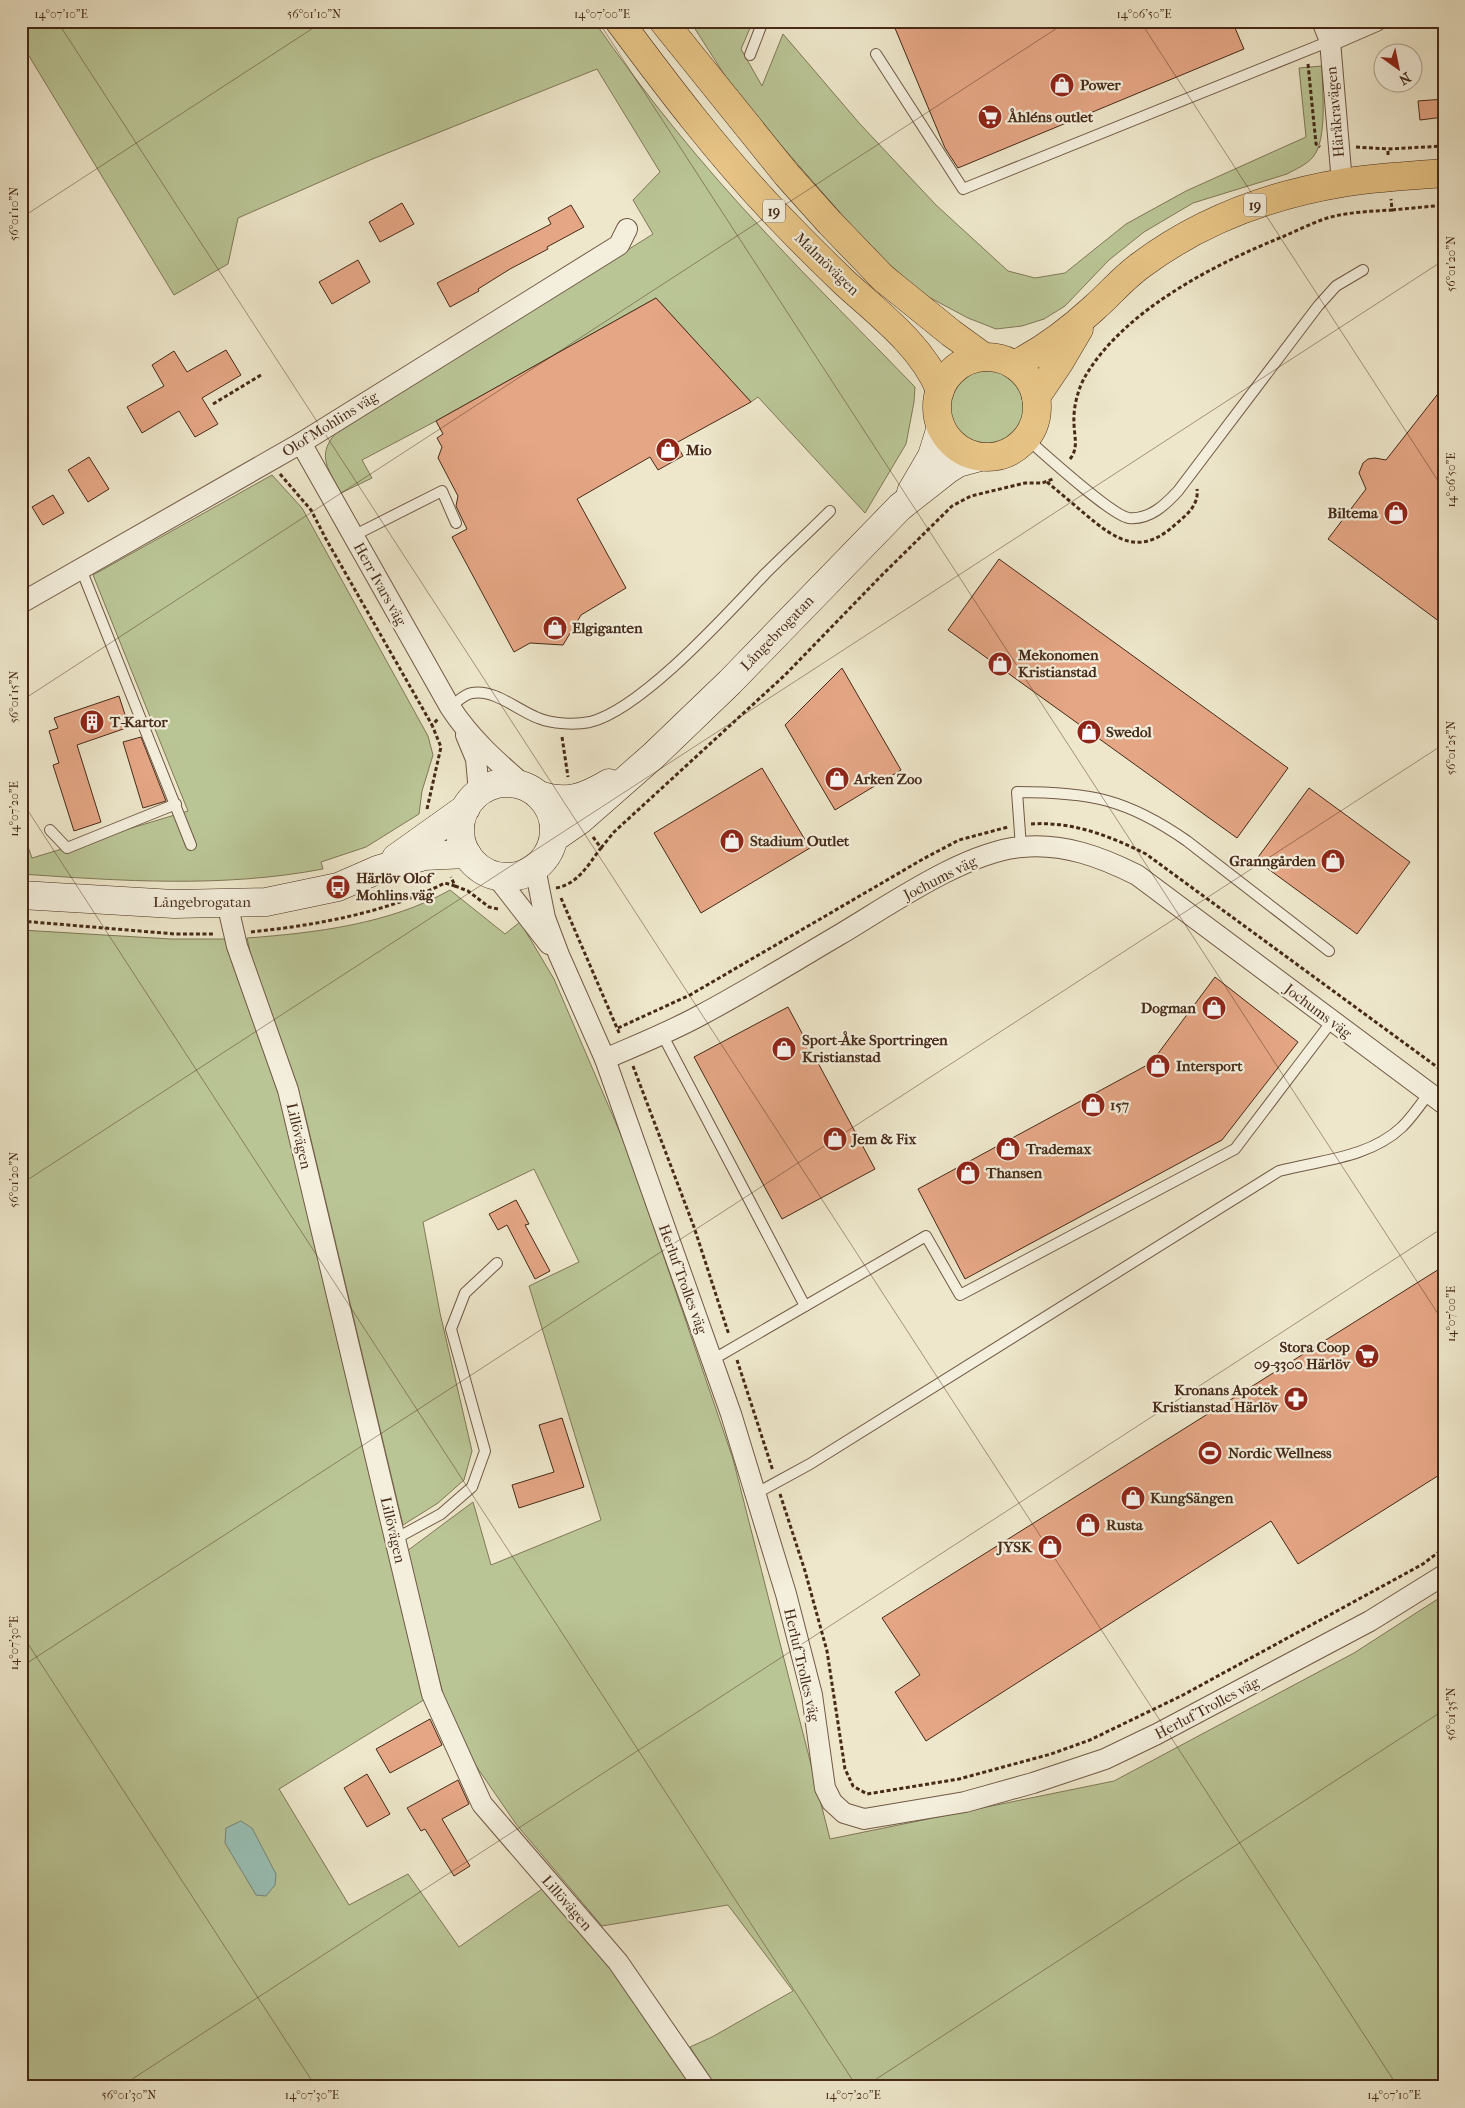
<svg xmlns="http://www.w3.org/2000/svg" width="1465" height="2108" font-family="'IM FELL French Canon',serif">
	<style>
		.green { fill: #bac596; stroke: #807857 }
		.water { fill: #99c0b6; stroke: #788477 }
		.building { fill: #e5a685; stroke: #462a18 }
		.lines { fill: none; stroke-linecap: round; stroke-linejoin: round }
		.service-casing { stroke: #705945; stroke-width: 12 }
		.minor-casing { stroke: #705945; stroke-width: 22 }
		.secondary-casing { stroke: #462a18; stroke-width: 29 }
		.primary-casing { stroke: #462a18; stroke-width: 29 }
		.path { stroke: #462a18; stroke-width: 3; stroke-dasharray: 4 2.5; stroke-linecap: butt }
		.service { stroke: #f4efdd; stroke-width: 10 }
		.minor { stroke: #f4efdd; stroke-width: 20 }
		.secondary { stroke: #f4efdd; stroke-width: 28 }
		.primary { stroke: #e7c486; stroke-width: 28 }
		.ticks { fill: none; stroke: #462a18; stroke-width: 1; stroke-opacity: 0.45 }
		.labels { text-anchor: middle; stroke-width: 4.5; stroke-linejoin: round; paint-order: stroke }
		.shield { fill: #f4efdd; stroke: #7a6553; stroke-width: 1 }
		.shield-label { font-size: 14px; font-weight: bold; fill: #462a18 }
		.poi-label { font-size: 15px; font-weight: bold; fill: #462a18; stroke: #f4efdd; text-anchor: start }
		.street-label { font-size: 15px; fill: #462a18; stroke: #f4efdd }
		.neatline { fill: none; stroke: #462a18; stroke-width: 2 }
		.ticks-label { font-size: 12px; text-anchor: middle; fill: #462a18 }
	</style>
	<rect width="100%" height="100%" fill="#eee7cb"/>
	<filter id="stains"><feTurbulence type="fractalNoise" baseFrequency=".004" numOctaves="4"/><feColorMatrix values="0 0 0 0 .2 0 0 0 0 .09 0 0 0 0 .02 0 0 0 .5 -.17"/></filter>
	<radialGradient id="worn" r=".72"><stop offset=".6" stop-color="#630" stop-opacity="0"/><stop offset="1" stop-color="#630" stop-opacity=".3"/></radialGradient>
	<g class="green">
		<path d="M21 21H594C645 95 703 166 764 231 813 284 865 335 915 387L914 402 906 444 865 513 758 397 751 402 656 298 436 421 362 460 372 478 341 493C329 470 316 456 335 434L653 234 633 200 660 172 597 69 370 160 238 218 228 264 174 295 29 56 21 61Z"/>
		<path d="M690 21H753L741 49 762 86 783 34 860 124 936 205 1008 271 1035 278 1065 273 1126 224 1186 191 1306 137 1299 68 1322 66C1322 89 1328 139 1313 157 1306 165 1296 169 1287 174L1193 203 1144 232 1109 260 1065 306 1044 319 1022 326 996 329 968 318 923 294 871 248 738 96Z"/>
		<circle cx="987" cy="407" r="39"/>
		<path d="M272 475 302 508 428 736 433 755 422 791 419 814 366 847 321 862 323 869C223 888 122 881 21 874V827L32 858 188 811 93 575Z"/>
		<path d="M450 890 505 934 520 922 554 979 627 1149 733 1459 830 1839 1114 1781 1354 1653 1444 1595V2087H716L690 2047 712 2037 793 1991 728 1905 602 1926 516 1824 472 1760 443 1694 407 1551 473 1502 491 1565 601 1520 529 1286 579 1262 534 1169 423 1222 440 1313 472 1451 464 1480 438 1503 403 1525 303 1106 258 987 247 938C315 933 390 924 450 890Z"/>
		<polygon points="21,930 171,939 230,939 277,1082 427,1698 279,1789 349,1905 408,1874 459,1947 545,1887 612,1965 698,2087 21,2087"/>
	</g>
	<polygon class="water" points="241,1821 252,1828 276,1874 275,1885 266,1896 256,1895 225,1843 226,1828"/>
	<g class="building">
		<polygon points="892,21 1232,21 1244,49 958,168 945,148"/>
		<polygon points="1444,99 1444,117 1420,120 1418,101"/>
		<polygon points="402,203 414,224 380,242 369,222"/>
		<polygon points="571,205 584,227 547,247 548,249 510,269 478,289 479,291 450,307 437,283 551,224 548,218"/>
		<polygon points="358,260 370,282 332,304 319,282"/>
		<polygon points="656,298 751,402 676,443 683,456 658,470 650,457 577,499 626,588 581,615 563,645 530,643 514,652 452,537 467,529 456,506 458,496 438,458 442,447 437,438 443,434 436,421"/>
		<polygon points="226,350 241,375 202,398 218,424 195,437 179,411 142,433 127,407 164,386 152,365 174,351 187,372"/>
		<polygon points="1444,386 1444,625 1328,539 1366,489 1359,473 1363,463 1368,459 1375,458 1386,460"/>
		<polygon points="89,457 109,489 88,502 68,470"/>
		<polygon points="53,495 64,513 43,525 32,507"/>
		<polygon points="999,559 1288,768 1237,838 948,630"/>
		<polygon points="842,668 901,770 835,810 785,725"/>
		<polygon points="119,696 129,727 77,745 101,822 74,831 53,765 59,763 49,731 58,728 54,718"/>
		<polygon points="141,737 166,801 143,808 123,742"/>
		<polygon points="762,768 810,848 701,913 654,833"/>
		<polygon points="1309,788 1410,862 1357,934 1256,860"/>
		<polygon points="1215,977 1298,1042 1222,1140 965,1279 918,1189 1151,1063"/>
		<polygon points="788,1007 875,1169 782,1219 694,1057"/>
		<polygon points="516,1200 529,1224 525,1225 550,1271 535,1279 507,1225 498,1230 489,1214"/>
		<polygon points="1444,1266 1444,1472 1298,1564 1271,1521 926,1741 895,1692 920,1675 882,1618"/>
		<polygon points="562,1418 584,1487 519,1508 512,1485 554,1472 539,1425"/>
		<polygon points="430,1719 442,1745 390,1773 376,1749"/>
		<polygon points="367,1774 390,1814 367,1827 344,1788"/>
		<polygon points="458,1780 469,1804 442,1819 470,1866 454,1876 425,1829 421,1831 407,1808"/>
	</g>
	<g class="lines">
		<defs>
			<g id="service">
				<polyline points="876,54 963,189 1330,41"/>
				<polyline points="750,55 763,21"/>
				<path d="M1026 438C1042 452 1112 516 1129 518 1150 520 1166 504 1178 491L1318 306 1336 286 1363 270"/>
				<polyline points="353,536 442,491 456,523"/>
				<polyline points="81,569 191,845"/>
				<path d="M450 707C456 703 464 694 472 693 495 689 517 710 538 718 552 724 575 725 590 722 642 709 727 614 765 574 786 553 809 532 830 511"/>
				<polyline points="50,830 67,848 176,804"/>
				<path d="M1021 847 1017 792C1090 792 1127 799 1187 841L1329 951"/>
				<polyline points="662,1034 805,1306"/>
				<polyline points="712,1360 926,1236 960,1295 1235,1149 1332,1021"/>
				<path d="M755 1494 810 1464 1279 1171C1321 1160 1369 1158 1402 1127 1412 1117 1421 1104 1429 1093"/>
				<polyline points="395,1539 441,1514 472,1487 485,1451 451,1329 465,1293 497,1263"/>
			</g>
			<g id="minor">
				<polyline points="1322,21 1330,41 1342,183"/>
				<polyline points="1330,41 1376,21"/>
				<path d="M301 443 450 707C470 738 497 762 525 786"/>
				<polyline points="21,603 301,443 619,245 627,229"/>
				<polyline points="466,735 476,759 479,792"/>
				<polyline points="535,868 545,918 559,955 605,1059 731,1414 786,1594 812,1695 825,1788 832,1802 844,1813 864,1819 965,1802 1033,1783 1105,1759 1157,1734 1370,1621 1444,1575"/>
				<polyline points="496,876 549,944"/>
				<polyline points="227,903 237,946 288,1090 432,1694 482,1804 618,1962 704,2087"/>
				<path d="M605 1059C637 1045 670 1032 701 1015 748 990 793 962 839 935 888 906 966 851 1022 847 1064 843 1101 857 1137 875L1444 1104"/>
			</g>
			<g id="secondary">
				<polyline points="911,492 932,456 941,427"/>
				<circle cx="507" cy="830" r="47"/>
				<path d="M539 795C568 804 584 798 609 783"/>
				<polyline points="554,838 580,820 653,756 730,682 900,507 947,470 958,463 980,457"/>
				<polyline points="396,858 466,808"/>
				<polyline points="21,895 174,904 266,902 338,887 377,870 424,856 467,854"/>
			</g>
			<g id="primary">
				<path d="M619 21C668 87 718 153 775 213 798 237 821 260 845 283 879 314 922 346 940 390"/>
				<polyline points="663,21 787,175 830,223 883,278 951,333 984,357"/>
				<circle cx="987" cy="407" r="50"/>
				<path d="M1014 365C1044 350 1069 331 1094 308 1110 294 1123 278 1141 265 1200 221 1270 195 1342 183 1376 177 1410 176 1444 173"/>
				<polyline points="1036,397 1059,363 1079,329"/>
			</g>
		</defs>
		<use href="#service" class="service-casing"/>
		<use href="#minor" class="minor-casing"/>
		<use href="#secondary" class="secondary-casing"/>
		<use href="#primary" class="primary-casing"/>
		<g class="path">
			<polyline points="1308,64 1316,144 1320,147"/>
			<polyline points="1356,147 1388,149"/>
			<polyline points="1388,155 1388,149 1444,146"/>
			<polyline points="1392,210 1444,205"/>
			<polyline points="213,404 261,375"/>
			<path d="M1070 459C1079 448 1074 436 1074 423 1073 408 1078 388 1086 375 1125 310 1213 265 1282 237 1299 230 1317 220 1335 216 1353 212 1373 211 1392 210L1391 199"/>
			<polyline points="280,474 311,510 326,539 432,725"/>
			<path d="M1047 482C1059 492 1072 503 1085 514 1117 541 1141 557 1177 523 1188 514 1199 504 1197 489"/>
			<polyline points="562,737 568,777"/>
			<polyline points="427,809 441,747 432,725 438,719"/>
			<path d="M1031 824C1072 821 1110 836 1146 854L1444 1072"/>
			<polyline points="601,848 614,832 785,675 882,575 952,506 971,496 1025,483 1042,483 1053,479"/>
			<polyline points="455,886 468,891 489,907 498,909"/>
			<path d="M556 888C578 884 588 865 601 848L593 837"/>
			<polyline points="561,898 620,1035"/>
			<polyline points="21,921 175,934 215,934"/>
			<path d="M251 932C317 925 385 913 445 883L455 886 451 877"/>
			<polyline points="618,1028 690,995 923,859 959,840 1008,827"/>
			<polyline points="633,1066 694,1227 729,1335"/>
			<polyline points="737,1360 773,1471"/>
			<polyline points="780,1494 805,1571 827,1651 845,1769 853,1786 867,1794 959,1779 1051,1754 1090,1740 1183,1695 1423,1564 1444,1548"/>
		</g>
		<use href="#service" class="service"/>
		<use href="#minor" class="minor"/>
		<use href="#secondary" class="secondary"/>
		<use href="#primary" class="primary"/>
	</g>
	<path class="ticks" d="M57 21 1398 2087M598 21 1444 1323M1140 21 1444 490M21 218 324 21M21 701 1068 21M21 800 857 2087M21 1184 1444 260M21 1633 316 2087M21 1667 1444 744M120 2087 1444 1227M864 2087 1444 1710"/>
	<defs>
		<symbol id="shop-disc" viewBox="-11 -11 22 22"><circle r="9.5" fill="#8f2418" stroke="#f4efdd"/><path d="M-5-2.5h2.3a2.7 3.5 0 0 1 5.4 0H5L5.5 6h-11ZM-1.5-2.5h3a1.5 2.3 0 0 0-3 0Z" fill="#fff"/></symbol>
		<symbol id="supermarket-disc" viewBox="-11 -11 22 22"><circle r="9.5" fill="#8f2418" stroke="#f4efdd"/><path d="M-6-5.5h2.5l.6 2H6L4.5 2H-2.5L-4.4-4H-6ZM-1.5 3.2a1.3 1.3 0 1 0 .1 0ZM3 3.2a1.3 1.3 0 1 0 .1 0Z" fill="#fff"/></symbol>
		<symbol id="building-disc" viewBox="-11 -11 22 22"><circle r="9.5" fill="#8f2418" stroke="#f4efdd"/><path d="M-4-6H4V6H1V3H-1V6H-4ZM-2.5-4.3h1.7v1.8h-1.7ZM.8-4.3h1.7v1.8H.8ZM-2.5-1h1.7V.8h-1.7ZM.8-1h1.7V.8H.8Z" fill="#fff"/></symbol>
		<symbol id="bus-disc" viewBox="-11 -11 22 22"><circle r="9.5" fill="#8f2418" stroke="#f4efdd"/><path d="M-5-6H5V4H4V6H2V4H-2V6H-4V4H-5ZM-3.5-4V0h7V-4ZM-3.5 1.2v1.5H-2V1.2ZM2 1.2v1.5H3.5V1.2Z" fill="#fff"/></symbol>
		<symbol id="pharmacy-disc" viewBox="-11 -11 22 22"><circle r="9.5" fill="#8f2418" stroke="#f4efdd"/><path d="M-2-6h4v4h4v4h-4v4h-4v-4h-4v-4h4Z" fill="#fff"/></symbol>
		<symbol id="stadium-disc" viewBox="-11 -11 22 22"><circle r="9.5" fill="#8f2418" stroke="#f4efdd"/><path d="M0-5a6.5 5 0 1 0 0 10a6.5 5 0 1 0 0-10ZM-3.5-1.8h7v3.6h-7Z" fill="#fff"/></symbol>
	</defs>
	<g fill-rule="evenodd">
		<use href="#shop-disc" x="1048" y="71" width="28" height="28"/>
		<use href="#supermarket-disc" x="976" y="103" width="28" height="28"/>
		<use href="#shop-disc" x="654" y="436" width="28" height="28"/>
		<use href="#shop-disc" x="1382" y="499" width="28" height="28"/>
		<use href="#shop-disc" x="541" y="614" width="28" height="28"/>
		<use href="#shop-disc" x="986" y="650" width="28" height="28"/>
		<use href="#building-disc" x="78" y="708" width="28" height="28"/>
		<use href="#shop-disc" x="1075" y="718" width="28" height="28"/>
		<use href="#shop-disc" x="823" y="765" width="28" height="28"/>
		<use href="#shop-disc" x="718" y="827" width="28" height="28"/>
		<use href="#shop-disc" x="1319" y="847" width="28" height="28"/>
		<use href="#bus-disc" x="324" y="873" width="28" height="28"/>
		<use href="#shop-disc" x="1200" y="994" width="28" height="28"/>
		<use href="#shop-disc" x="770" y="1035" width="28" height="28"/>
		<use href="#shop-disc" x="1144" y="1052" width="28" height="28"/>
		<use href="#shop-disc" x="1079" y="1091" width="28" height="28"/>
		<use href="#shop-disc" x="821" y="1125" width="28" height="28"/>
		<use href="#shop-disc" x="994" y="1135" width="28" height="28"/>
		<use href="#shop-disc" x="954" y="1159" width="28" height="28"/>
		<use href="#supermarket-disc" x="1353" y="1342" width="28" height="28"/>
		<use href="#pharmacy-disc" x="1282" y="1385" width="28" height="28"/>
		<use href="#stadium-disc" x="1196" y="1439" width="28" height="28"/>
		<use href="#shop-disc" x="1119" y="1484" width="28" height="28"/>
		<use href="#shop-disc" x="1074" y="1511" width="28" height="28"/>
		<use href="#shop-disc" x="1036" y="1533" width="28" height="28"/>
	</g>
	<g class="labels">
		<g class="shield">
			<rect x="1244" y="193.5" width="22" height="23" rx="4"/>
			<rect x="763" y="199.5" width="22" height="23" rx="4"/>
		</g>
		<g class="shield-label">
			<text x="1255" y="210">19</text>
			<text x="774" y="216">19</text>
		</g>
		<g class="poi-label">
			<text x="1080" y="90">Power</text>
			<text x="1008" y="122">Åhléns outlet</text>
			<text x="686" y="455">Mio</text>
			<text x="1378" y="518" text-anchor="end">Biltema</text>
			<text x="572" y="633">Elgiganten</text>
			<text x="1018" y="660">Mekonomen<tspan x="1018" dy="17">Kristianstad</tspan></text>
			<text x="110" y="727">T-Kartor</text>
			<text x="1106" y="737">Swedol</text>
			<text x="854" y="784">Arken Zoo</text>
			<text x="750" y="846">Stadium Outlet</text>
			<text x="1316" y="866" text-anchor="end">Granngården</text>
			<text x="356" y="883">Härlöv Olof<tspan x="356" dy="17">Mohlins väg</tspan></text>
			<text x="1196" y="1013" text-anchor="end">Dogman</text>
			<text x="802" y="1045">Sport-Åke Sportringen<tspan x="802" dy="17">Kristianstad</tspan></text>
			<text x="1176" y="1071">Intersport</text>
			<text x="1110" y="1110">157</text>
			<text x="852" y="1144">Jem &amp; Fix</text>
			<text x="1026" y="1154">Trademax</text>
			<text x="986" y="1178">Thansen</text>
			<text x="1350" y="1352" text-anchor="end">Stora Coop<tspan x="1350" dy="17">09-3300 Härlöv</tspan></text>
			<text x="1278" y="1395" text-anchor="end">Kronans Apotek<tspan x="1278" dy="17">Kristianstad Härlöv</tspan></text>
			<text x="1228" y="1458">Nordic Wellness</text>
			<text x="1150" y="1503">KungSängen</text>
			<text x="1106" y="1530">Rusta</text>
			<text x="1032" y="1552" text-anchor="end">JYSK</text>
		</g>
		<g class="street-label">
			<text transform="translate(1335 112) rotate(-95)" y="5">Häråkravägen</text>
			<text transform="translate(827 264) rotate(44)" y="5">Malmövägen</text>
			<text transform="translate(330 424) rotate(-32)" y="5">Olof Mohlins väg</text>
			<text transform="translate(380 584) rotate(61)" y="5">Herr Ivars väg</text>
			<text transform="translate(777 633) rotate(-46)" y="5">Långebrogatan</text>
			<text transform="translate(940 878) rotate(-27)" y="5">Jochums väg</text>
			<text x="202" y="907">Långebrogatan</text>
			<text transform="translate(1318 1011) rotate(37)" y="5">Jochums väg</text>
			<text transform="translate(299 1136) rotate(77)" y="5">Lillövägen</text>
			<text transform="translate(683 1279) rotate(70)" y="5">Herluf Trolles väg</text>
			<text transform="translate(393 1530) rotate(77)" y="5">Lillövägen</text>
			<text transform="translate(802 1665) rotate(77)" y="5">Herluf Trolles väg</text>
			<text transform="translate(1207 1708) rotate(-28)" y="5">Herluf Trolles väg</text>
			<text transform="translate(567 1903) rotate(49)" y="5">Lillövägen</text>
		</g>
	</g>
	<rect width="1465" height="2108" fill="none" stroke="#eee7cb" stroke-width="55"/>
	<g transform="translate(1398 68) rotate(147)"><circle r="24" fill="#f4efdd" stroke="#aea08e"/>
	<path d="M0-4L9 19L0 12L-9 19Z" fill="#8f2418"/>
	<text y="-8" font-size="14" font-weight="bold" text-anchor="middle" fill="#462a18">N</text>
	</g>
	<rect x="28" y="28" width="1410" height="2052" class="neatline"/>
	<g class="ticks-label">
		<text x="61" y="18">14°07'10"E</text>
		<text x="314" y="18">56°01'10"N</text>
		<text x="602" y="18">14°07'00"E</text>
		<text x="1144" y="18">14°06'50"E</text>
		<text transform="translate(14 214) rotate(-90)" y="4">56°01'10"N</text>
		<text transform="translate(1451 264) rotate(-90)" y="4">56°01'20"N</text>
		<text transform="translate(1451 480) rotate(-90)" y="4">14°06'50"E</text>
		<text transform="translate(14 697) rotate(-90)" y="4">56°01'15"N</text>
		<text transform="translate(1451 748) rotate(-90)" y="4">56°01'25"N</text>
		<text transform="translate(14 809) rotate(-90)" y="4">14°07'20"E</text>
		<text transform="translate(14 1180) rotate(-90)" y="4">56°01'20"N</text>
		<text transform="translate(1451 1314) rotate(-90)" y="4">14°07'00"E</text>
		<text transform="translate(14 1643) rotate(-90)" y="4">14°07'30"E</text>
		<text transform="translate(1451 1714) rotate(-90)" y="4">56°01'35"N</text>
		<text x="129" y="2099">56°01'30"N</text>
		<text x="312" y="2099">14°07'30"E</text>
		<text x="853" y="2099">14°07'20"E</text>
		<text x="1394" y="2099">14°07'10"E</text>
	</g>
	<rect width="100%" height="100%" filter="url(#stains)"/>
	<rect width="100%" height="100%" fill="url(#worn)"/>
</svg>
